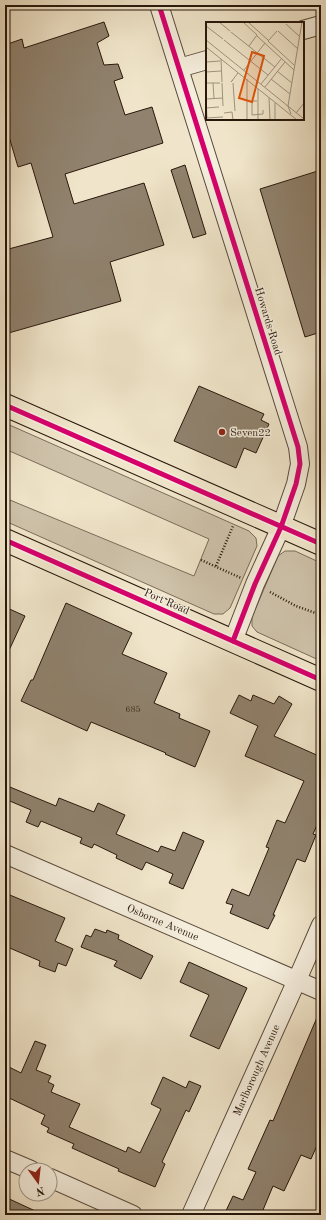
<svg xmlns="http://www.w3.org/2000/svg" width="326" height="1220" font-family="'Old Standard TT',serif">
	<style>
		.green { fill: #cec2aa; stroke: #7b6c5a }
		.building { fill: #90826e; stroke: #28170b }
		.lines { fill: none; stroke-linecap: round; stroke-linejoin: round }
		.minor-casing { stroke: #5a4a3b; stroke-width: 20 }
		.trunk-casing { stroke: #28170b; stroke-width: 24 }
		.path { stroke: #28170b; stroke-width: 2.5; stroke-dasharray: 1 2; stroke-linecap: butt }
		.minor { stroke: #f5eedd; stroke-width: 18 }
		.trunk { stroke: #f0e5ca; stroke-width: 22 }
		.cycleway-casing { stroke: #f5eedd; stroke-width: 8 }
		.cycleway { stroke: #d6006c; stroke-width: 5 }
		.poi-dot { fill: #8f2418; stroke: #f5eedd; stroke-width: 1.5 }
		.labels { text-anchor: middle; stroke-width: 3; stroke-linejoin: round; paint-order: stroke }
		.number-label { font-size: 9px; fill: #423224 }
		.street-label { font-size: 11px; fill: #28170b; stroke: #f5eedd }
		.poi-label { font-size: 11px; fill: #28170b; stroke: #f5eedd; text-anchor: start }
		.inset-road { fill: none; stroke: #a0937e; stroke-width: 1 }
		.view { fill: #de560c; fill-opacity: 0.15; stroke: #de560c; stroke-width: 2 }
		.inset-edge { fill: none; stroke: #28170b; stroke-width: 2 }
	</style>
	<rect width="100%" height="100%" fill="#f0e5ca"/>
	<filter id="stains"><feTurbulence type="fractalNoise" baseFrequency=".005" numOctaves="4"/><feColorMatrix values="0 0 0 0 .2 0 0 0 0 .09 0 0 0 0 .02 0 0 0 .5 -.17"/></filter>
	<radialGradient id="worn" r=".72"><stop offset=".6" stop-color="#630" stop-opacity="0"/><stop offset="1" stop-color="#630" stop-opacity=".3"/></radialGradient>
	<g class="green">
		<polygon points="5,423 249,531 256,538 257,546 230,608 223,614 214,614 5,521 5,498 194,576 209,539 5,449"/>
		<polygon points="285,551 295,551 321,563 321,661 257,632 252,626 252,617 278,556"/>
	</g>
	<g class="building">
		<polygon points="104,22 109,36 97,43 104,65 118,64 123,78 114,81 125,115 152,107 163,143 65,174 74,204 144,183 164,245 110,262 121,301 5,334 5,250 53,237 31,163 18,167 5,123 5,45 22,39 24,48"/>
		<polygon points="185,165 206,234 193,238 171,170"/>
		<polygon points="321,170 321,332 305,337 260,189"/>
		<polygon points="199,386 264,414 261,420 269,424 256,453 244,448 236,468 174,441"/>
		<polygon points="66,603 132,633 122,654 167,673 154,703 180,714 179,718 210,731 195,767 165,754 166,753 91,722 87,731 21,701 31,680 33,680"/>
		<polygon points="5,607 25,616 5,659"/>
		<polygon points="239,695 251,701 253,695 274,704 279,696 292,704 274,736 321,757 321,816 313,834 316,835 305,862 297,859 273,915 275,915 268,929 230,913 233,905 226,903 232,889 249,896 269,848 266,847 277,820 285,823 304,781 245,756 258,726 230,713"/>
		<polygon points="5,785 56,806 59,798 94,812 98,803 125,815 116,834 158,852 161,846 175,851 183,832 204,841 183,889 169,883 173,874 146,862 142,870 116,858 117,855 94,844 92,848 80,843 82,838 41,821 38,827 26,822 31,810 5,799"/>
		<polygon points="5,893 65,918 55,941 73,949 66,966 58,963 55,972 39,966 40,961 5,946"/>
		<polygon points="95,929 106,933 107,930 119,935 118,939 153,956 141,979 114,966 117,961 81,947 86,935 91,937"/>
		<polygon points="189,962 247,988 219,1049 190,1036 209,995 180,982"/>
		<polygon points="321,1008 321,1131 317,1140 319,1141 311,1159 301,1155 284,1191 273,1186 263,1210 274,1215 224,1215 233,1196 243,1200 256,1172 248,1169 270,1120 273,1121"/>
		<polygon points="35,1041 46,1045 36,1070 51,1076 48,1082 54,1085 51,1092 80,1104 69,1127 126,1152 128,1147 140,1153 161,1109 151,1104 163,1077 186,1088 189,1081 201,1086 189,1112 186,1110 162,1162 165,1164 155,1187 118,1171 119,1169 72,1148 74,1144 47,1132 49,1128 41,1124 45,1115 5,1096 5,1065 21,1073"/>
		<polygon points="5,1197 44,1215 5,1215"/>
	</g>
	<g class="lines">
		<defs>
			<g id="minor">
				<polyline points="159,5 298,447 300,464 296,484 281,527 255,584 233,641"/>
				<polyline points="303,30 321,25"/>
				<polyline points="179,68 207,60"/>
				<polyline points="5,854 321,991"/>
				<polyline points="5,1159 31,1170"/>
				<polyline points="50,1178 133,1215"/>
				<polyline points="191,1215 297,980 321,925"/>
			</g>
			<g id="trunk">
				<polyline points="5,405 321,544"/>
				<polyline points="5,540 321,680"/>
			</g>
		</defs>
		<use href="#minor" class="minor-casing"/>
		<use href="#trunk" class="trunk-casing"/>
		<g class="path">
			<polyline points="201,560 241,578"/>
			<polyline points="216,566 233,526"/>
			<polyline points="270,592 296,606 321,615"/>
		</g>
		<use href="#minor" class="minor"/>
		<use href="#trunk" class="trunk"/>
		<defs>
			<g id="cycleway">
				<polyline points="159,5 298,447 300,464 296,484 281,527 255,584 233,641"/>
				<polyline points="5,405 321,544"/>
				<polyline points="5,540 321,680"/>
			</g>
		</defs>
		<use href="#cycleway" class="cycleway-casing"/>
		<use href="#cycleway" class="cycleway"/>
	</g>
	<circle class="poi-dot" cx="222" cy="432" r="4"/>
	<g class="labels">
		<g class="number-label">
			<text x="133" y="712">685</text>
		</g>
		<g class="street-label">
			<text transform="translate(269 321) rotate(73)" y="4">Howards Road</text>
			<text transform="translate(167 601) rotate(24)" y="4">Port Road</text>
			<text transform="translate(163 922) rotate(23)" y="4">Osborne Avenue</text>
			<text transform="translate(256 1070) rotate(-66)" y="4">Marlborough Avenue</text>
		</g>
		<g class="poi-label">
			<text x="230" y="436">Seven22</text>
		</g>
	</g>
	<g transform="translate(206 22)">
		<rect width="98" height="98" fill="#f0e5ca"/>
		<path class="inset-road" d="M13 0 24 9M37 0 51 13 43 24M42 0 62 18M80 2 93 14M0 4 17 17M71 9 62 19 88 43M72 9 92 27M25 10 69 45M51 14 88 48M0 18 98 97M18 18 62 53M0 25 91 98M15 37 16 60M0 40 14 39M38 48 59 21M71 49 86 61M0 50 15 49M41 57V98M65 57 84 72M27 58 25 60 32 51M0 61H14M7 61 8 76M16 61 17 84M27 61 29 89M55 62 76 36M59 65 79 40M52 67V98M63 76 64 98M0 77 17 76M0 78 1 96M51 79H46V93L57 92V88M69 81V98M0 86 13 85M18 91 26 90 27 98M90 91 98 81M85 92 82 84 96 0M0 96 17 95"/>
		<path class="view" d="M46 30 58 34 46 80 33 76Z"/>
		<rect width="98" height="98" class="inset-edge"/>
	</g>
	<rect width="326" height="1220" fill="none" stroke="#f0e5ca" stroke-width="20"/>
	<rect x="6" y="6" width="314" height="1208" fill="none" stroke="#28170b" stroke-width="2"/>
	<rect x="10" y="10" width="306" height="1200" fill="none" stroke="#28170b"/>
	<g transform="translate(38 1182) rotate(165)"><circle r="19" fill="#f5eedd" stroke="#a39889"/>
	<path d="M0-3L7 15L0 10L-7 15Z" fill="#8f2418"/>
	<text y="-6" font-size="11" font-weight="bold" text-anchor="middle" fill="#28170b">N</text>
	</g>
	<rect width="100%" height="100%" filter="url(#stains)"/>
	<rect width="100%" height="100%" fill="url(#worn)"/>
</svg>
